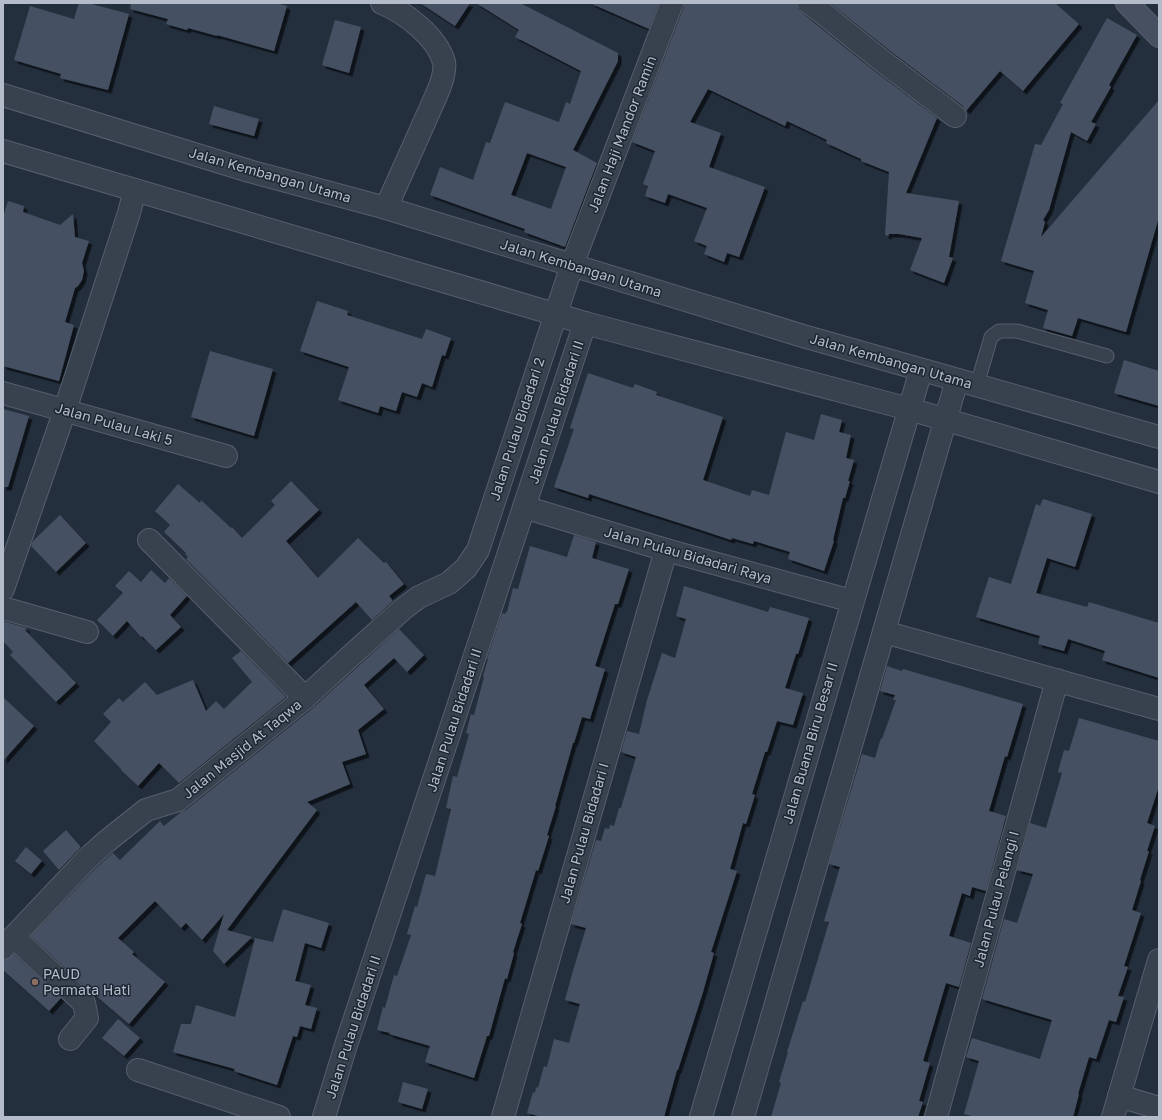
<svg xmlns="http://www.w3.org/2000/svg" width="1162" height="1120" font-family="'Golos Text',sans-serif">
<defs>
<filter id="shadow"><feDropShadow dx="3.5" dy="3.5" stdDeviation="0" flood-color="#0009"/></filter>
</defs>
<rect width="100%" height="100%" fill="#242f3e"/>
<g fill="#455162" fill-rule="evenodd" filter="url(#shadow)">
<polygon points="79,3 88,3 129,14 108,90 60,78 61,74 14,60 30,6 74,19"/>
<polygon points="131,3 276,3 287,6 274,51 217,35 217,36 188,28 187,30 166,24 168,19 130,9"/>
<polygon points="420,3 470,3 455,26"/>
<path d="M476,3H520L618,53V61L573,150L597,163L565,247L524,232L525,229L430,195L440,167L473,180L486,142L490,143L505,102L559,122L566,102L570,104L581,71L515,37L519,30ZM527,153L566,167L551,209L511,195Z"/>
<polygon points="590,3 659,3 649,29"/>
<polygon points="684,3 797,3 798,9 802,13 873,70 937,118 906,193 959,201 949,257 953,258 944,283 910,270 922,238 899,234 889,234 888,236 885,235 889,172 861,161 861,159 826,143 827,140 787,121 785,126 708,89 690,122 721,133 709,167 765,187 739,257 727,253 724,262 704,254 707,246 694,241 707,208 668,194 665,203 645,196 648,186 643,184 655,151 632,142 684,7"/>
<polygon points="830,3 1055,3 1079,24 1023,91 1000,71 966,111 963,106 889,50"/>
<polygon points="1107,18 1137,35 1109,85 1111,87 1091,122 1096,124 1087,141 1071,132 1049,210 1043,220 1045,222 1041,237 1159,100 1159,217 1126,332 1078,318 1072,336 1043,328 1048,310 1025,303 1034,271 1001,261 1035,144 1041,145 1063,104 1060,103"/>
<polygon points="335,20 361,27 349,73 322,65"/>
<polygon points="214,106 259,119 254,136 209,124"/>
<polygon points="8,201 24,206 23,212 60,225 73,214 75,237 89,241 82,263 84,271 82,280 78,286 75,288 65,322 74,325 59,381 3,366 3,217"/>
<polygon points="317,301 348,311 347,315 422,339 426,329 451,338 445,356 442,355 432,387 422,383 417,397 402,392 396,411 380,406 378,413 338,400 349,367 300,351"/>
<polygon points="210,351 273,369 254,436 191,417"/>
<polygon points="1124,360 1159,371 1159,406 1114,393"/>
<polygon points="588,373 633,388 635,384 657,392 656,395 723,417 703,480 750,496 752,490 769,495 786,432 814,440 821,414 842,420 839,432 851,435 846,458 854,460 848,481 850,481 845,498 843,498 833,540 834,541 824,571 788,559 790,552 754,541 753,544 732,538 731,540 698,529 589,494 588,498 554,487 574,429 570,428"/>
<polygon points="3,409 29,416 8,487 3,487"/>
<polygon points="291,481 319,510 286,541 318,578 358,538 384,563 386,562 404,584 389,596 393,601 372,620 356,602 288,663 186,559 188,557 185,554 186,553 164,532 170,525 155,511 178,484 200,503 201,500 231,528 232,527 242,538 275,505 271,501"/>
<polygon points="1043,499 1092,514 1075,567 1047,558 1036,593 1087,607 1089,602 1159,623 1159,678 1102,660 1105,651 1068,639 1064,651 1038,644 1040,636 976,617 989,577 1011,584 1036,504 1040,506"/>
<polygon points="60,515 86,543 56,572 31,546 33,541"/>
<polygon points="574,535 596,542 592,558 629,569 618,604 615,604 595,666 605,669 590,719 582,717 574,743 573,743 555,806 556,806 547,835 549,836 538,871 536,870 520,923 522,924 513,952 514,953 507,979 505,978 489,1036 487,1036 474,1078 425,1062 430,1046 389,1034 390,1033 377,1030 383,1007 385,1008 394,975 397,976 411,935 407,934 415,906 417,907 426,874 435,876 451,809 446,808 453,776 457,777 469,734 466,733 471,714 474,715 484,677 483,676 488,659 487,659 502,613 505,614 506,612 507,612 513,588 518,589 530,546 567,557"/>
<polygon points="151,570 165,583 169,578 187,596 170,615 181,627 156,650 142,636 141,637 127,621 113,636 97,620 123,593 115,586 129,571 141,582"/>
<polygon points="684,586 768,612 770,607 809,618 798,654 796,654 785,688 803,693 793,725 777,721 767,752 765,752 752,794 755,795 746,824 743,823 730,869 737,871 711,952 714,953 703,992 678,1070 677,1070 664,1117 542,1117 527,1113 533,1092 535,1093 536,1087 538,1088 544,1066 547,1067 554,1039 569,1043 580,1004 565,1000 572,974 586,928 571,924 596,840 601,841 605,828 609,829 610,825 614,826 619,808 621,808 636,757 621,752 627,731 639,734 647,700 662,653 675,658 686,619 676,616"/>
<polygon points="3,621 27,628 25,630 76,683 56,702 10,655 13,652 3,641"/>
<polygon points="399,629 424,655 407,672 394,658 364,685 384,709 358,730 366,754 342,762 350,784 307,802 317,810 227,930 252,937 224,964 213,951 224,914 202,940 186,923 181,928 155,901 118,938 134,952 132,954 165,982 129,1024 82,984 31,936 96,868 113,853 120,860 160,821 164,826 181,812 186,810 313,708"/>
<polygon points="241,651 286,697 179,783 159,763 138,786 121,770 121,769 94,741 111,722 103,714 119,698 123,702 145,682 157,695 193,680 206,711 216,701 224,709 252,682 232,658"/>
<polygon points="887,666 902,671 903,669 1023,704 1007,757 1005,756 989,811 1006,816 986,891 972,887 970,896 962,893 949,936 971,943 959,987 946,983 923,1061 930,1063 919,1101 923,1102 918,1117 771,1117 781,1083 779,1082 788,1052 787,1052 803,1001 805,1002 829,922 824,921 840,867 829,864 862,754 875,758 881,738 882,739 896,700 893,700 895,695 880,691"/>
<polygon points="3,697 34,726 3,761"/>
<polygon points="1079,718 1159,741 1159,786 1147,823 1155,826 1147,851 1149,851 1140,880 1141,881 1132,910 1141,913 1124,966 1128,967 1118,996 1124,997 1116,1022 1109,1020 1096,1059 1089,1057 1078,1094 1079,1094 1073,1117 975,1117 964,1114 979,1061 966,1057 972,1038 1040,1059 1052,1020 982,999 1004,919 1017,923 1033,874 1017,870 1030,823 1046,828 1062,773 1058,772 1064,750 1069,751"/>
<polygon points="66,830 81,847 59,870 43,851"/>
<polygon points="26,847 42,861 31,874 15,861"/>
<polygon points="283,909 329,923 321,948 305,943 295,981 311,985 305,1005 317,1008 311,1029 300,1026 297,1037 293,1036 277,1085 234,1071 235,1069 173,1052 181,1024 191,1024 196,1005 235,1017 255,938 273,942"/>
<polygon points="14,954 61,998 49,1011 3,970 3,961"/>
<polygon points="118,1019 140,1038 124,1056 102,1038"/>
<polygon points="403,1082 428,1089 422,1109 398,1102"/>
</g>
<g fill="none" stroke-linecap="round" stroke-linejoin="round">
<defs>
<polyline id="lane" points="977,385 991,337 999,331 1017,331 1107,356"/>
<g id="street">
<path d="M382,3C406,13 437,37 444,62C446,72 440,87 436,96L386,208"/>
<polyline points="809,3 819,10 881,60 955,116"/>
<polyline points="3,95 249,171 386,208 803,336 1159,437"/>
<polyline points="3,151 507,300 585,323 909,409 1159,482"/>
<polyline points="3,393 226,456"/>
<polyline points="524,507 666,550 852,601"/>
<polyline points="149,540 305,698"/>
<polyline points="3,589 65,410 129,213 135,190"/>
<polyline points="3,608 87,632"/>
<polyline points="884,632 1159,709"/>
<polyline points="14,937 84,1003 87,1018 70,1039"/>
<polyline points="3,948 87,859 107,841 146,810 178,800 305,698 355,652 403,609 419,597 449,583 466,568 478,550 572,265 672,3"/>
<polyline points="138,1070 279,1117"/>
<polyline points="1119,1096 1159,1108"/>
<polyline points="324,1117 346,1045 585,323"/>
<polyline points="503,1117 666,550"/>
<polyline points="701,1117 921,370"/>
<polyline points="743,1117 957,380"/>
<polyline points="936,1117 1057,680"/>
<polyline points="1113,1117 1159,960"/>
</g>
<polyline id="secondary" points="1127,3 1159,36"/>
</defs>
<use href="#lane" stroke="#565f6c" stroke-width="15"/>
<use href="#street" stroke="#565f6c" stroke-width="24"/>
<use href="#secondary" stroke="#565f6c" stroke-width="24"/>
<use href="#lane" stroke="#38414e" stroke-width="13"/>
<use href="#street" stroke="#38414e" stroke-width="22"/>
<use href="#secondary" stroke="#465061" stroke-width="22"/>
</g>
<circle fill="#8d6e63" stroke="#1d2633" stroke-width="1.5" cx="35" cy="982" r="4"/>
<g text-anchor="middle" stroke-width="3" stroke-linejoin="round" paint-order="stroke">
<g font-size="14" fill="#b4bcc9" stroke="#1d2633">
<text transform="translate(622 134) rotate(-69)" y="5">Jalan Haji Mandor Ramin</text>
<text transform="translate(270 175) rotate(16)" y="5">Jalan Kembangan Utama</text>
<text transform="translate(581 268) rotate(17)" y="5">Jalan Kembangan Utama</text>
<text transform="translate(891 361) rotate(16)" y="5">Jalan Kembangan Utama</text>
<text transform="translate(556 412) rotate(-72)" y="5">Jalan Pulau Bidadari II</text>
<text transform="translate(114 424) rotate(16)" y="5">Jalan Pulau Laki 5</text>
<text transform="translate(517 429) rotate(-72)" y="5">Jalan Pulau Bidadari 2</text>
<text transform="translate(688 555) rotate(16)" y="5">Jalan Pulau Bidadari Raya</text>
<text transform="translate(454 720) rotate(-72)" y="5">Jalan Pulau Bidadari II</text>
<text transform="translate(810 743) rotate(-74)" y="5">Jalan Buana Biru Besar II</text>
<text transform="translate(242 749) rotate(-39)" y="5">Jalan Masjid At Taqwa</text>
<text transform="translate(584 833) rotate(-74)" y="5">Jalan Pulau Bidadari I</text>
<text transform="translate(996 899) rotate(-75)" y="5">Jalan Pulau Pelangi I</text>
<text transform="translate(353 1027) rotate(-72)" y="5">Jalan Pulau Bidadari II</text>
</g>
<g font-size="14" fill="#b4bcc9" stroke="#1d2633" text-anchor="start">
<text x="43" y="979">PAUD<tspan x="43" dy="16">Permata Hati</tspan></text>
</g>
</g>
<rect width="1162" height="1120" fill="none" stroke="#b4bcc9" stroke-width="8"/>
</svg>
